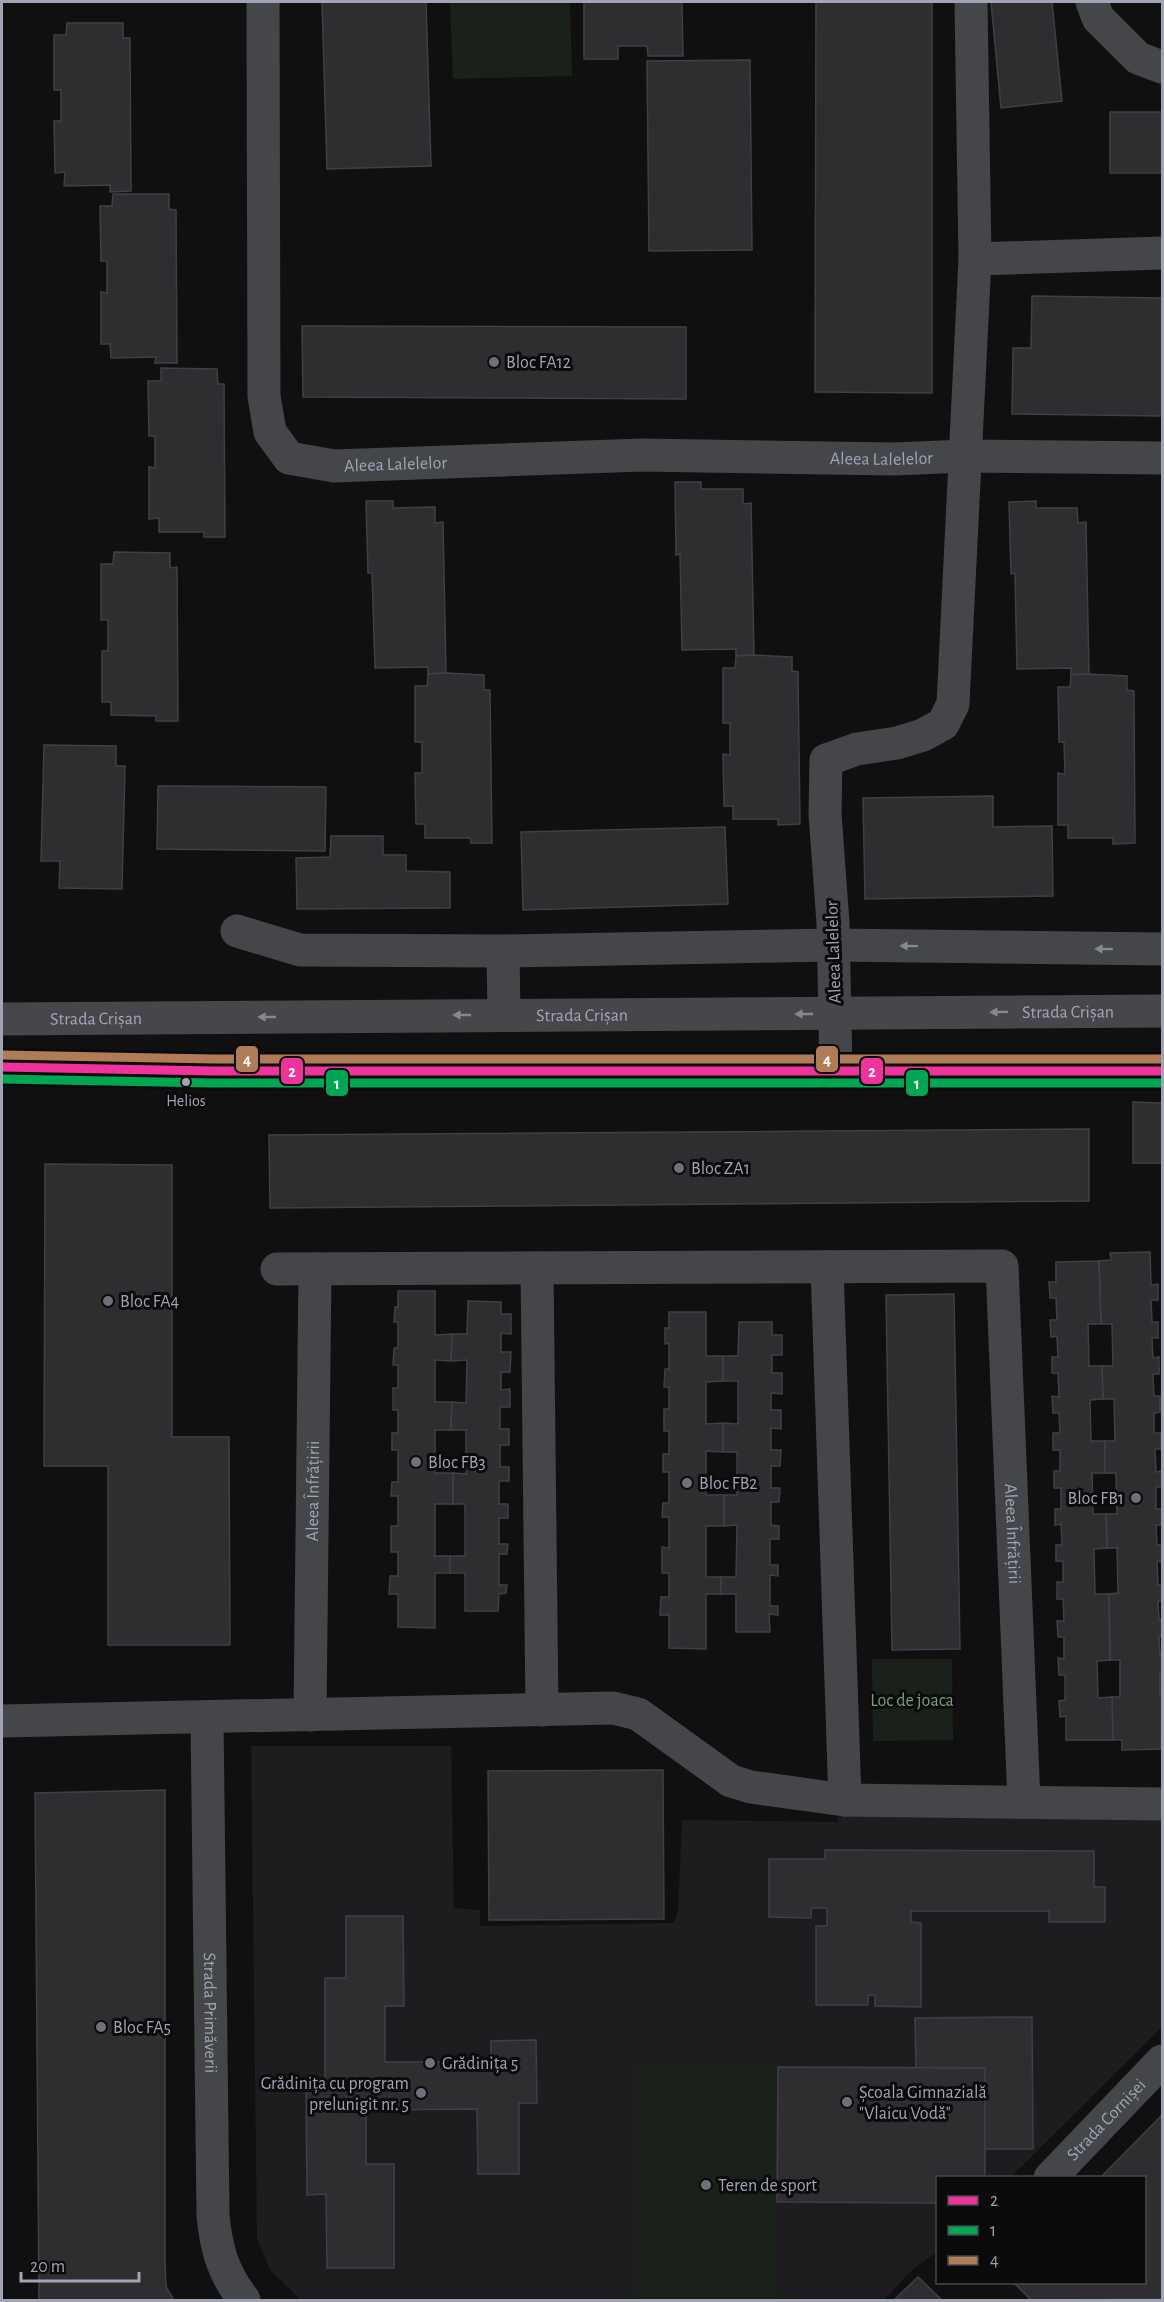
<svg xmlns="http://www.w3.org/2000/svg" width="1164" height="2302" font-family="'Alegreya Sans',sans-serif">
<rect width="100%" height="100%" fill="#101011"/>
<polygon fill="#1d1d1f" points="251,1746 451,1746 454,1908 480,1910 480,1926 674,1923 678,1911 682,1820 838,1822 837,1809 1162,1817 1162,2027 1011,2177 938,2178 937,2252 912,2270 884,2300 301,2300 270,2270 257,2239"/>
<g fill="#1a211b">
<polygon points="450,2 570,2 572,76 453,79"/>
<polygon points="872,1659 952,1659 953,1740 873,1741"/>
<rect x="635" y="2069" width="141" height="231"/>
</g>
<g fill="#2e2e31" stroke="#3f4045" stroke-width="1.5">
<polygon points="322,2 426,2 431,166 327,169"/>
<polygon points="584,2 682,2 683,56 648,56 647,46 618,46 618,59 584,59"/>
<polygon points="816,2 932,2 932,393 815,392"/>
<polygon points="991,2 1052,2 1062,101 1001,108"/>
<polygon points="67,23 123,23 123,38 130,38 131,191 110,192 110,185 64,186 65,172 55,173 54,121 61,121 61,90 54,90 54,35 66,35"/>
<polygon points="750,60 752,250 649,251 647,61"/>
<rect x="1110" y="112" width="52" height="61"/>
<polygon points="113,194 169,194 169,209 176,210 177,363 155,363 156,357 111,358 110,344 101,344 101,292 107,293 107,261 101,261 100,206 112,206"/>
<polygon points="1032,296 1162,298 1162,416 1012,414 1013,348 1031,348"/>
<polygon points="302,326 686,327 686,399 303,397"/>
<polygon points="161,368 217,369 218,384 224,384 225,537 204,537 204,532 159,532 159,518 149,519 149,467 155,468 155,436 149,436 148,381 161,381"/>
<polygon points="675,482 701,482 701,489 743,489 743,504 751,503 754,655 736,656 736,649 682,650 680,554 676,555"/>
<polygon points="366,501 393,501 393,508 435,507 435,523 443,522 446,673 428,674 428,667 375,668 372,573 368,573"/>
<polygon points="1036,501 1036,508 1077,508 1078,523 1086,522 1089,674 1071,675 1071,668 1017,669 1015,573 1011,574 1009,502"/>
<polygon points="114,552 170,553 170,568 177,567 178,721 156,721 156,716 111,715 111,702 102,702 102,651 108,651 108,620 101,620 101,564 113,564"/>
<polygon points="754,655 792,657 792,671 798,672 800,824 778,825 778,819 733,819 733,806 724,806 723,754 730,755 730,723 723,723 723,668 735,668 736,656"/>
<polygon points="446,673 484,675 484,690 490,690 492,843 471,843 470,838 425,838 425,824 416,824 415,773 422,773 422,742 415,742 415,686 427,686 428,674"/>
<polygon points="1089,674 1127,676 1127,690 1134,691 1135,843 1113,844 1113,838 1068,838 1068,825 1058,825 1058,773 1065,774 1064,742 1059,742 1058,687 1070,687 1071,675"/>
<polygon points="44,745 116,746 116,766 125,766 122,889 59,888 60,861 41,861"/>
<polygon points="158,786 326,787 325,851 157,849"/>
<polygon points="993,796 993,827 1052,826 1053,896 865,899 863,798"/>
<polygon points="725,827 728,904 523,910 521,832"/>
<polygon points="331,836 383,836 383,855 406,855 406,871 450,872 450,908 297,909 296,858 330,857"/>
<polygon points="1133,1102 1162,1103 1162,1163 1133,1163"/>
<polygon points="1089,1129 1089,1201 270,1208 269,1135"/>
<polygon points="45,1164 172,1165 172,1437 229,1437 230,1645 108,1645 108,1466 44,1466"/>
<polygon points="1150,1252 1151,1285 1158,1284 1158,1300 1151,1300 1152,1322 1158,1322 1158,1338 1152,1338 1153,1358 1159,1357 1159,1374 1153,1374 1154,1396 1160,1396 1160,1412 1154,1413 1154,1433 1161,1433 1161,1449 1155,1449 1156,1472 1162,1471 1162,1487 1156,1487 1156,1509 1162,1509 1162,1525 1156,1525 1157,1545 1162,1545 1162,1562 1157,1561 1158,1585 1162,1585 1162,1601 1158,1601 1159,1620 1162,1620 1162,1636 1159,1636 1160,1656 1162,1656 1162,1672 1160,1672 1160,1696 1162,1696 1161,1749 1122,1750 1122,1740 1113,1740 1112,1697 1120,1697 1120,1660 1110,1660 1109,1594 1118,1593 1117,1548 1107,1548 1106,1514 1117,1514 1116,1473 1105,1473 1105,1441 1115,1441 1114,1399 1103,1399 1102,1366 1113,1366 1112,1324 1101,1324 1099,1261 1111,1260 1110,1253"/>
<polygon points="1099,1261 1101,1324 1088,1324 1089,1366 1102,1366 1103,1399 1090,1400 1091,1441 1105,1441 1105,1473 1092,1473 1093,1514 1106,1514 1107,1548 1094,1549 1095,1594 1109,1594 1110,1660 1097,1661 1098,1698 1112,1697 1113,1740 1066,1740 1066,1716 1060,1717 1059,1701 1065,1700 1065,1675 1059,1675 1058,1658 1064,1659 1064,1637 1058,1637 1057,1621 1064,1621 1063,1599 1057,1599 1057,1582 1063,1582 1063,1561 1056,1561 1056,1545 1062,1545 1061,1524 1055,1525 1055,1509 1061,1509 1061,1488 1054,1488 1054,1471 1060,1471 1060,1450 1053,1450 1053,1433 1060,1433 1059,1413 1053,1413 1052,1396 1059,1397 1058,1373 1052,1373 1052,1357 1058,1357 1057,1336 1051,1337 1050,1320 1057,1320 1056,1298 1050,1298 1049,1282 1056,1282 1056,1262"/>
<polygon points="398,1291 435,1291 435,1335 452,1334 451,1361 435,1360 435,1402 452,1402 451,1430 435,1430 435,1473 453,1473 453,1504 435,1504 435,1556 450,1556 450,1573 435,1573 435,1628 398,1627 398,1594 389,1594 390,1576 398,1576 398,1552 391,1552 391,1526 398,1526 398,1496 391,1496 392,1482 398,1482 398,1450 392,1450 392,1433 398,1433 398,1410 393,1410 393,1388 398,1388 398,1365 393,1365 394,1348 398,1348 398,1322 394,1322 395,1307 398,1307"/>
<polygon points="954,1294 960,1649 892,1650 886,1295"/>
<polygon points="468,1301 501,1302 501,1314 511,1314 511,1334 501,1333 501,1352 511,1352 510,1372 501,1372 501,1390 510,1389 510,1407 500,1407 500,1429 509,1429 509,1445 500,1445 500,1467 509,1467 509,1481 499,1481 499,1504 508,1504 508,1518 499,1518 499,1544 508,1544 507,1554 499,1554 499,1585 507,1585 506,1593 499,1594 498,1611 465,1611 465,1573 450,1573 450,1556 465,1556 465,1504 453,1504 453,1473 466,1474 466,1430 451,1430 452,1402 466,1403 467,1360 451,1361 452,1334 467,1334"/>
<polygon points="669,1312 706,1312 706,1356 723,1356 723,1381 706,1382 706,1424 723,1423 723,1452 706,1451 706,1495 724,1495 724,1526 706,1526 706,1577 721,1577 721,1594 706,1594 706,1649 669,1648 669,1615 660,1615 661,1597 669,1597 669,1573 662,1573 662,1547 669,1548 669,1517 662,1517 663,1503 669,1503 669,1472 663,1472 663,1454 669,1454 669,1431 664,1431 664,1409 669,1409 669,1387 664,1387 665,1369 669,1369 669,1343 665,1344 665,1328 669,1328"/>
<polygon points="739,1322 772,1322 772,1335 782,1335 782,1355 772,1355 772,1373 782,1373 782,1394 771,1393 771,1410 781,1410 781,1429 771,1428 771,1450 781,1450 780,1466 771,1466 771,1488 780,1488 779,1502 771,1502 771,1525 779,1526 779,1539 770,1539 770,1565 778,1565 778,1576 770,1575 770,1606 778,1606 778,1615 769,1614 770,1632 736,1632 736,1594 721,1594 721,1577 736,1577 737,1525 724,1526 724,1495 737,1495 737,1452 723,1452 723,1423 738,1424 738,1381 723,1381 723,1356 738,1356"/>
<polygon points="663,1770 664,1919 489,1920 488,1771"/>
<polygon points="165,1790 165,2261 166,2287 174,2300 39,2300 35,1793"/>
<polygon points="825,1850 1094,1851 1094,1887 1105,1887 1105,1922 1049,1922 1049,1911 911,1911 911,1922 921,1923 921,2007 875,2006 875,1995 868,1995 868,2005 816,2005 816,1926 827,1926 827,1908 811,1908 811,1918 769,1917 769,1859 825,1859"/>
<polygon points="346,1916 403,1916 404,2006 385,2006 385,2062 491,2062 491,2041 536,2040 537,2103 519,2103 519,2174 478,2174 477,2109 366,2110 366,2164 394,2164 394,2268 327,2268 326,2194 307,2195 306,2083 325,2083 325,1978 346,1978"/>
<polygon points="1032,2017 1033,2149 985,2149 985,2068 916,2068 915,2018"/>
<polygon points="778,2067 985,2068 985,2178 938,2178 938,2203 777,2202"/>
<polygon points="1162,2115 1162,2299 1031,2300 1013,2282 1144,2282 1144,2178 1100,2178"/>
<polygon points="918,2277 942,2300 894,2300"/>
</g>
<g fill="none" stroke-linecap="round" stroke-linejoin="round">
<g stroke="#44464a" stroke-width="33">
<path id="s1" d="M263,2L264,396L270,432L289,458L334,466L642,455L894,459L965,456L1162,458"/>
<polyline points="1092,2 1098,18 1138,58 1162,67"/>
<polyline points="975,259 1162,253"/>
<polyline points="237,931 300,950 503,951 834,945 1162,949"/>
<polyline points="503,951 504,1015"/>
<polyline points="836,1070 833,923 825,814 826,760 857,749 897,743 923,735 943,724 953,704 975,259 971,2"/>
<polyline points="827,1267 845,1800"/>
<polyline points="537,1268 542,1710"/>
<path id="s2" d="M277,1269L1002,1266L1024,1802"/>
<path id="s3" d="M310,1715L315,1269"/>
<path id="s4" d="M207,1717L213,2215C216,2249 223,2273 244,2300"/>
<polyline points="2,1721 613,1708 638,1714 731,1781 751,1787 845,1800 1162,1804"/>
<path id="s5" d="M1050,2178L1162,2061"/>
</g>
<g stroke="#47474b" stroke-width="33">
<path id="s6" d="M2,1019L1162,1011"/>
<polyline points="2,1067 213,1071 1162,1071"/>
</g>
<defs>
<polyline id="bus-1" points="2,1067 213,1071 1162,1071"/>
<polyline id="bus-2" points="2,1079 213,1083 1162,1083"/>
<polyline id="bus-3" points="2,1055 213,1059 1162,1059"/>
</defs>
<use href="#bus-1" stroke="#0b0b0c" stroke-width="14"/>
<use href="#bus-2" stroke="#0b0b0c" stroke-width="14"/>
<use href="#bus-3" stroke="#0b0b0c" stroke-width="14"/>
<use href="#bus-1" stroke="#ef339a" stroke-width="9"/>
<use href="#bus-2" stroke="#00a651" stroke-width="9"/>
<use href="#bus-3" stroke="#b07c57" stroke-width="9"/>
</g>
<defs><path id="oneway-solid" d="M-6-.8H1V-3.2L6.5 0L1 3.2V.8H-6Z" transform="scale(1.5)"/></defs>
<g fill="#848894">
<use href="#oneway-solid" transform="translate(909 946) rotate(-179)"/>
<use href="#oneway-solid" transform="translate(1104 949) rotate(-179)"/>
</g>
<g fill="#858894">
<use href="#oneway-solid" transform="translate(999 1012) rotate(179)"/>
<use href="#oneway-solid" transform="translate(804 1014) rotate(180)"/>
<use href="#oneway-solid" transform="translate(462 1015) rotate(180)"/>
<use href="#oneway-solid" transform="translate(267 1017) rotate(180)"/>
</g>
<g fill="#6e707b" stroke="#0b0b0c" stroke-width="2">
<circle cx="494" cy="362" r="6"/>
<circle cx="679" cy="1168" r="6"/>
<circle cx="108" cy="1301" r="6"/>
<circle cx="416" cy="1462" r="6"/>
<circle cx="687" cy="1483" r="6"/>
<circle cx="1136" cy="1498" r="6"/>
<circle cx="101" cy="2027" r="6"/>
<circle cx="430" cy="2063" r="6"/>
<circle cx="421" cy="2093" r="6"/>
<circle cx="847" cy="2102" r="6"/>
<circle cx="706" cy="2185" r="6"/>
</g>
<circle fill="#a0a4b4" stroke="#0b0b0c" stroke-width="2" cx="186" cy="1082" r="5"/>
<g text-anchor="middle" stroke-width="6" stroke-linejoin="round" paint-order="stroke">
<g font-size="16" fill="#a0a4b4" stroke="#0b0b0c">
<text x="186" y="1106">Helios</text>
</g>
<g font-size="18" fill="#a0a4b4" stroke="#0b0b0c" text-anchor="start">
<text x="506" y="368">Bloc FA12</text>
<text x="691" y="1174">Bloc ZA1</text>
<text x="120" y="1307">Bloc FA4</text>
<text x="428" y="1468">Bloc FB3</text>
<text x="699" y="1489">Bloc FB2</text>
<text x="1124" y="1504" text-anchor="end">Bloc FB1</text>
<text x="113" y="2033">Bloc FA5</text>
<text x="442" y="2069">Grădinița 5</text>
<text x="409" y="2089" text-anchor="end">Grădinița cu program<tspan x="409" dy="21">prelunigit nr. 5</tspan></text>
<text x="859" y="2098">Școala Gimnazială<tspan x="859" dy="21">"Vlaicu Vodă"</tspan></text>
<text x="718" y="2191">Teren de sport</text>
</g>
<g font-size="18" fill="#a0a4b4" stroke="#0b0b0c">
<text dy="6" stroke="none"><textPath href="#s1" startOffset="1056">Aleea Lalelelor</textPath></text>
<text dy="6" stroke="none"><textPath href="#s1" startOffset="570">Aleea Lalelelor</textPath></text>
<text transform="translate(833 952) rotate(-92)" y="6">Aleea Lalelelor</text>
<text dy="6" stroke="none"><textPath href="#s6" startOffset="1066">Strada Crișan</textPath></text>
<text dy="6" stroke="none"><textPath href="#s6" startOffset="580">Strada Crișan</textPath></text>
<text dy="6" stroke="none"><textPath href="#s6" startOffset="94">Strada Crișan</textPath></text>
<text dy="6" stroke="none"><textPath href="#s3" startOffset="224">Aleea Înfrățirii</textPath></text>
<text dy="6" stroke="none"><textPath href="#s2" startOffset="993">Aleea Înfrățirii</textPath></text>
<text dy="6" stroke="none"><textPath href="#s4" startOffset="296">Strada Primăverii</textPath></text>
<text dy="6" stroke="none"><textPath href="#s5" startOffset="81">Strada Cornișei</textPath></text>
</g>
<g font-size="18" fill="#74a17a" stroke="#0b0b0c">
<text x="912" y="1706">Loc de joaca</text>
</g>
</g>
<g stroke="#0b0b0c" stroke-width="2">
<rect x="235" y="1045" width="24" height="28" rx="6" fill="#b07c57"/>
<rect x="815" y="1045" width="24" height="28" rx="6" fill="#b07c57"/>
<rect x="280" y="1057" width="24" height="28" rx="6" fill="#ef339a"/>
<rect x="860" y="1057" width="24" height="28" rx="6" fill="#ef339a"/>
<rect x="325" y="1069" width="24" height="28" rx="6" fill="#00a651"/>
<rect x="905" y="1069" width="24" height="28" rx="6" fill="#00a651"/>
</g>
<g font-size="16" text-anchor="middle" font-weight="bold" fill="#fff">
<text x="247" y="1065">4</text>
<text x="827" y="1065">4</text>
<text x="292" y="1077">2</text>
<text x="872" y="1077">2</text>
<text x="337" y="1089">1</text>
<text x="917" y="1089">1</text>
</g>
<rect width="1164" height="2302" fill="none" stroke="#a0a4b4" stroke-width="6"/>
<rect x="936" y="2176" width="210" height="108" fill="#0b0b0c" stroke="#47484f" stroke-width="1.5"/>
<rect x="948" y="2196" width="30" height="9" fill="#ef339a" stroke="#47484f" stroke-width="1.5"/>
<text x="990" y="2206" font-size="18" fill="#a0a4b4">2</text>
<rect x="948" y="2226" width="30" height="9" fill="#00a651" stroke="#47484f" stroke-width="1.5"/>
<text x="990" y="2236" font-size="18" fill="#a0a4b4">1</text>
<rect x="948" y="2256" width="30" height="9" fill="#b07c57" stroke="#47484f" stroke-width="1.5"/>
<text x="990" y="2266" font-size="18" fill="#a0a4b4">4</text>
<path d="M21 2272v9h118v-9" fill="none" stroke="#a0a4b4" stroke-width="3"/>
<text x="30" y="2272" font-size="18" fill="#a0a4b4" stroke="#0b0b0c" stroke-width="4.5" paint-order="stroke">20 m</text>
</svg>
